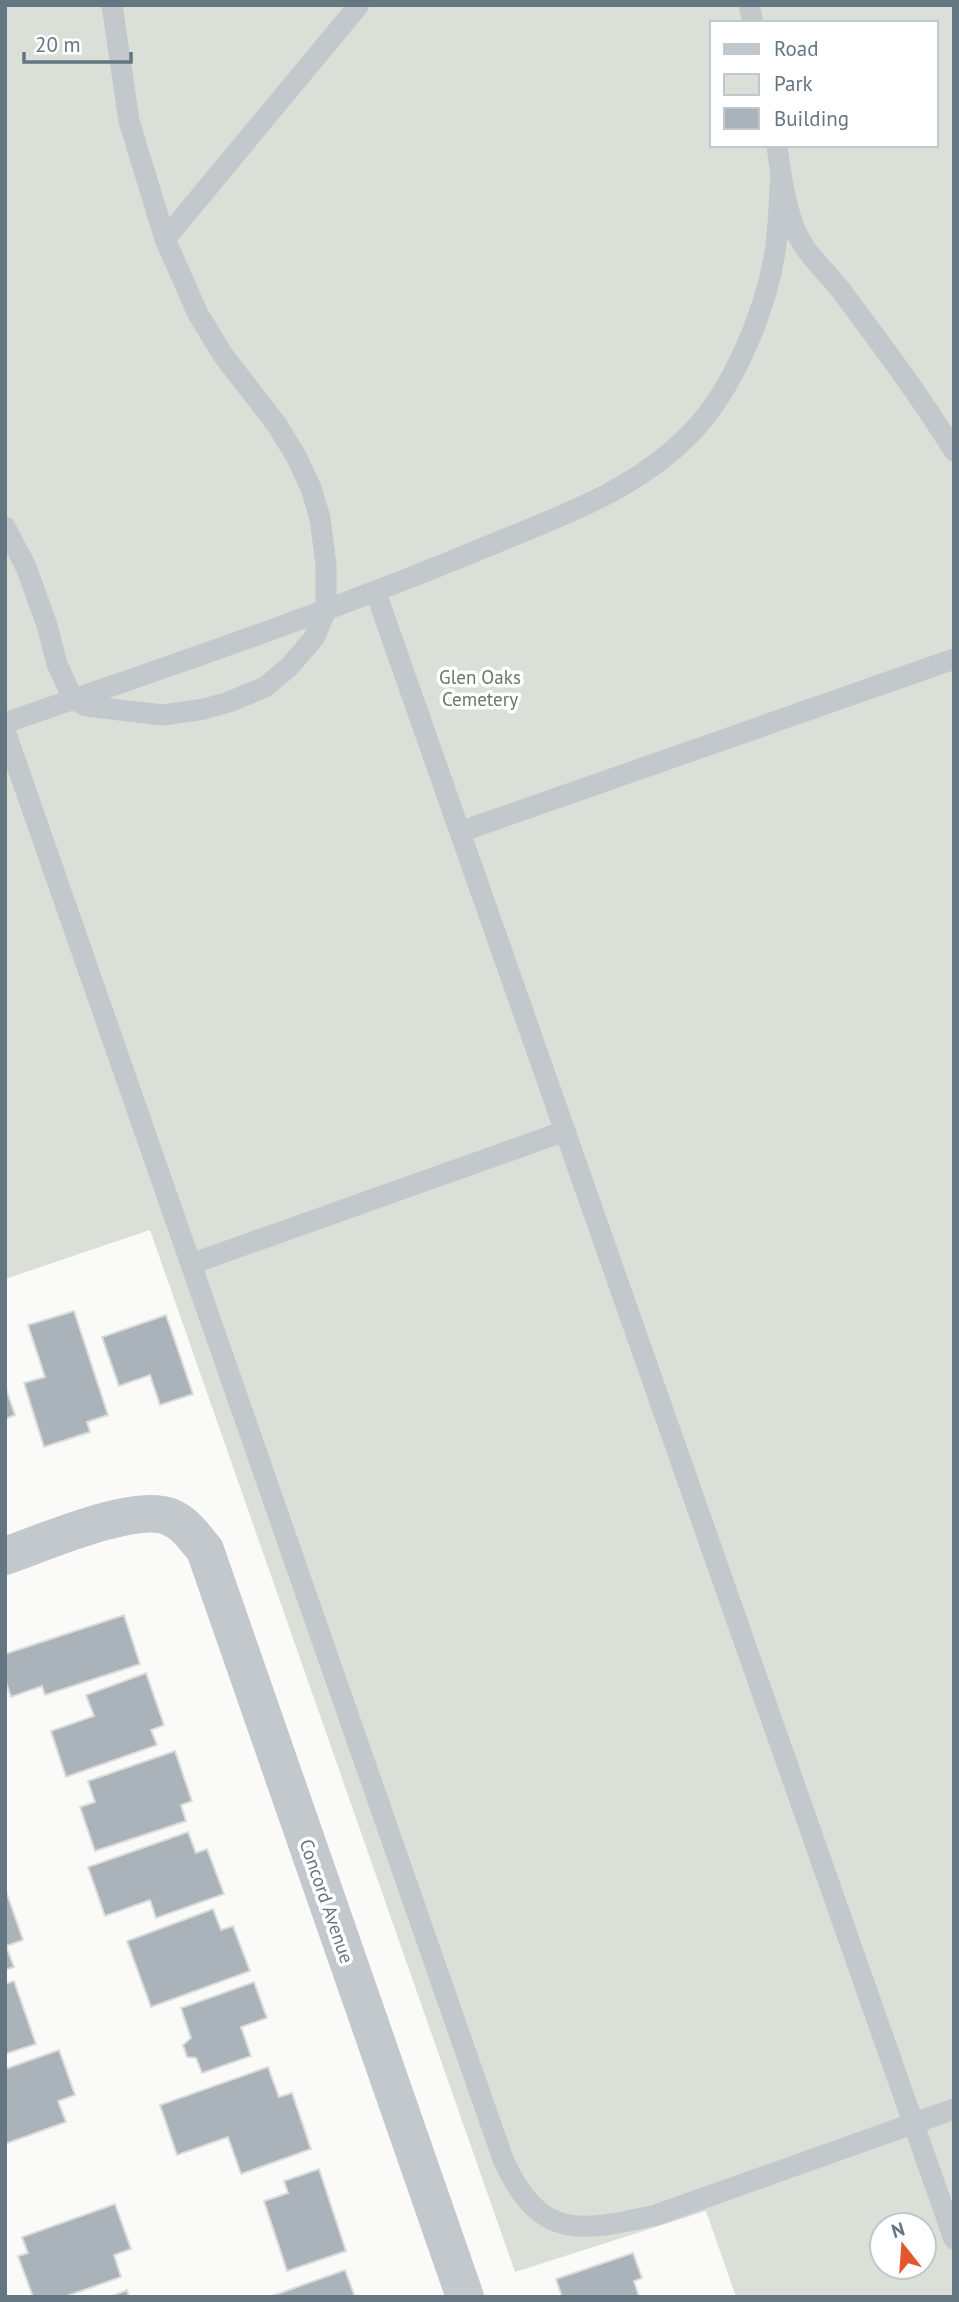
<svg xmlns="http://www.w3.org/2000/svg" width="959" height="2302" font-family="'PT Sans',sans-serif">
<rect width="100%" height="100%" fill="#fafaf8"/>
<path fill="#dadfd7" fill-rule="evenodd" d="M5,5H954V2297H736L706,2211L515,2272L150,1230L5,1279ZM712,23H936V145H712ZM882,2225H924V2267H882Z"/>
<g fill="#aab3b9" stroke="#dcdcda" stroke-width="2">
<polygon points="74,1311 108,1415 87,1422 90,1432 44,1447 24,1383 45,1377 28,1325"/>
<polygon points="166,1315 193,1394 160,1405 150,1375 119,1386 102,1337"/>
<polygon points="5,1386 15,1415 5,1419"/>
<polygon points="124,1615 140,1664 45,1695 42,1686 11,1697 5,1679 5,1654"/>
<polygon points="146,1673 164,1725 151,1730 157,1745 66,1777 51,1731 94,1716 86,1695"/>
<polygon points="175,1751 192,1801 181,1805 186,1821 95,1851 80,1807 95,1802 88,1781"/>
<polygon points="188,1832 196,1853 207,1849 224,1894 156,1918 150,1900 105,1916 88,1867"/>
<polygon points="7,1894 23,1940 6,1946 14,1967 5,1970 5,1895"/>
<polygon points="213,1909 221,1930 233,1926 250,1971 151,2007 127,1941"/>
<polygon points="14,1981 36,2044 5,2054 5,1984"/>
<polygon points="254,1982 267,2018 241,2027 251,2056 202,2073 196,2058 187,2057 183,2045 191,2038 181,2008"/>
<polygon points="59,2050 75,2095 58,2101 66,2122 5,2144 5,2069"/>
<polygon points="268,2067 279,2097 292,2093 311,2149 241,2174 228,2137 177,2155 160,2105"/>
<polygon points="319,2169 346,2251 287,2271 264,2201 288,2193 284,2181"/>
<polygon points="115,2204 131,2249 114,2255 121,2277 64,2297 33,2297 18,2256 28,2253 22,2237"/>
<polygon points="633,2253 642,2278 634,2281 639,2297 562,2297 556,2279"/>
<polygon points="345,2270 355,2297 269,2297"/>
<polygon points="127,2290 129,2297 110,2297"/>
</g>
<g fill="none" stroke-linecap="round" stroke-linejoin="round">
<g stroke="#c3c8cc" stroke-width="21">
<polyline points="749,5 753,23"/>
<path d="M777,145C780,171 784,199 793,224C802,252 826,270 843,293C881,344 920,396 954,451"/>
<polyline points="165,239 359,5"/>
<polyline points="5,527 26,567 47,625 57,664 73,699 86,706 163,715 204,709 229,702 265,687 289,667 314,638 326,610 326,565 320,518 311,488 296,456 277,425 223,355 198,314 165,239 129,121 112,5"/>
<polyline points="376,593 954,2239"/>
<path d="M5,723C163,668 322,615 476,551C552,519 634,493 692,432C733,390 766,310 775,252C779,226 779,199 781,173"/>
<path d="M5,731L503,2159C540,2241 579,2232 656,2215L954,2109"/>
<polyline points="460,832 954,659"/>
<polyline points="191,1264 565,1131"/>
</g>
<path stroke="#c3c8cc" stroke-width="38" d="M5,1556C43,1543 135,1502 170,1517C185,1523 195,1538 205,1550L465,2297"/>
</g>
<g text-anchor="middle" stroke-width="7" stroke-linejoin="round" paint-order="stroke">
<g font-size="19" fill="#687a64" stroke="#fff">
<text x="480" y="684">Glen Oaks<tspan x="480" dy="22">Cemetery</tspan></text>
</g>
<g font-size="19" fill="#657683" stroke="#fff">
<text transform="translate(327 1901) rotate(71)" y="7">Concord Avenue</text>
</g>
</g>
<rect width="959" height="2302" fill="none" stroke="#657683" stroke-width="14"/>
<rect x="710" y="21" width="228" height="126" fill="#ffffff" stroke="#c1c8cd" stroke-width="2"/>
<rect x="724" y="44" width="35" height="10" fill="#c3c8cc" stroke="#c1c8cd" stroke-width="2"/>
<text x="774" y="56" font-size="21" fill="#657683">Road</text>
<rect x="724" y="74" width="35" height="21" fill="#dadfd7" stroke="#c1c8cd" stroke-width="2"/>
<text x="774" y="91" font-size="21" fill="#657683">Park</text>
<rect x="724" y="108" width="35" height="21" fill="#aab3b9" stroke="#c1c8cd" stroke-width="2"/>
<text x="774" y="126" font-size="21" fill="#657683">Building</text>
<g transform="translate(903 2246) rotate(343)"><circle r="33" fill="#ffffff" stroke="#c1c8cd" stroke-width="2"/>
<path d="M0-5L12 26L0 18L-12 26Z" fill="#e4572e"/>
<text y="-10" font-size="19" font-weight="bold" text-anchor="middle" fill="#657683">N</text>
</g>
<path d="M24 52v10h107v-10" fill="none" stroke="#657683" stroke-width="3.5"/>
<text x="35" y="52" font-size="21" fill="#657683" stroke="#ffffff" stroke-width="5" paint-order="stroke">20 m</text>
</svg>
